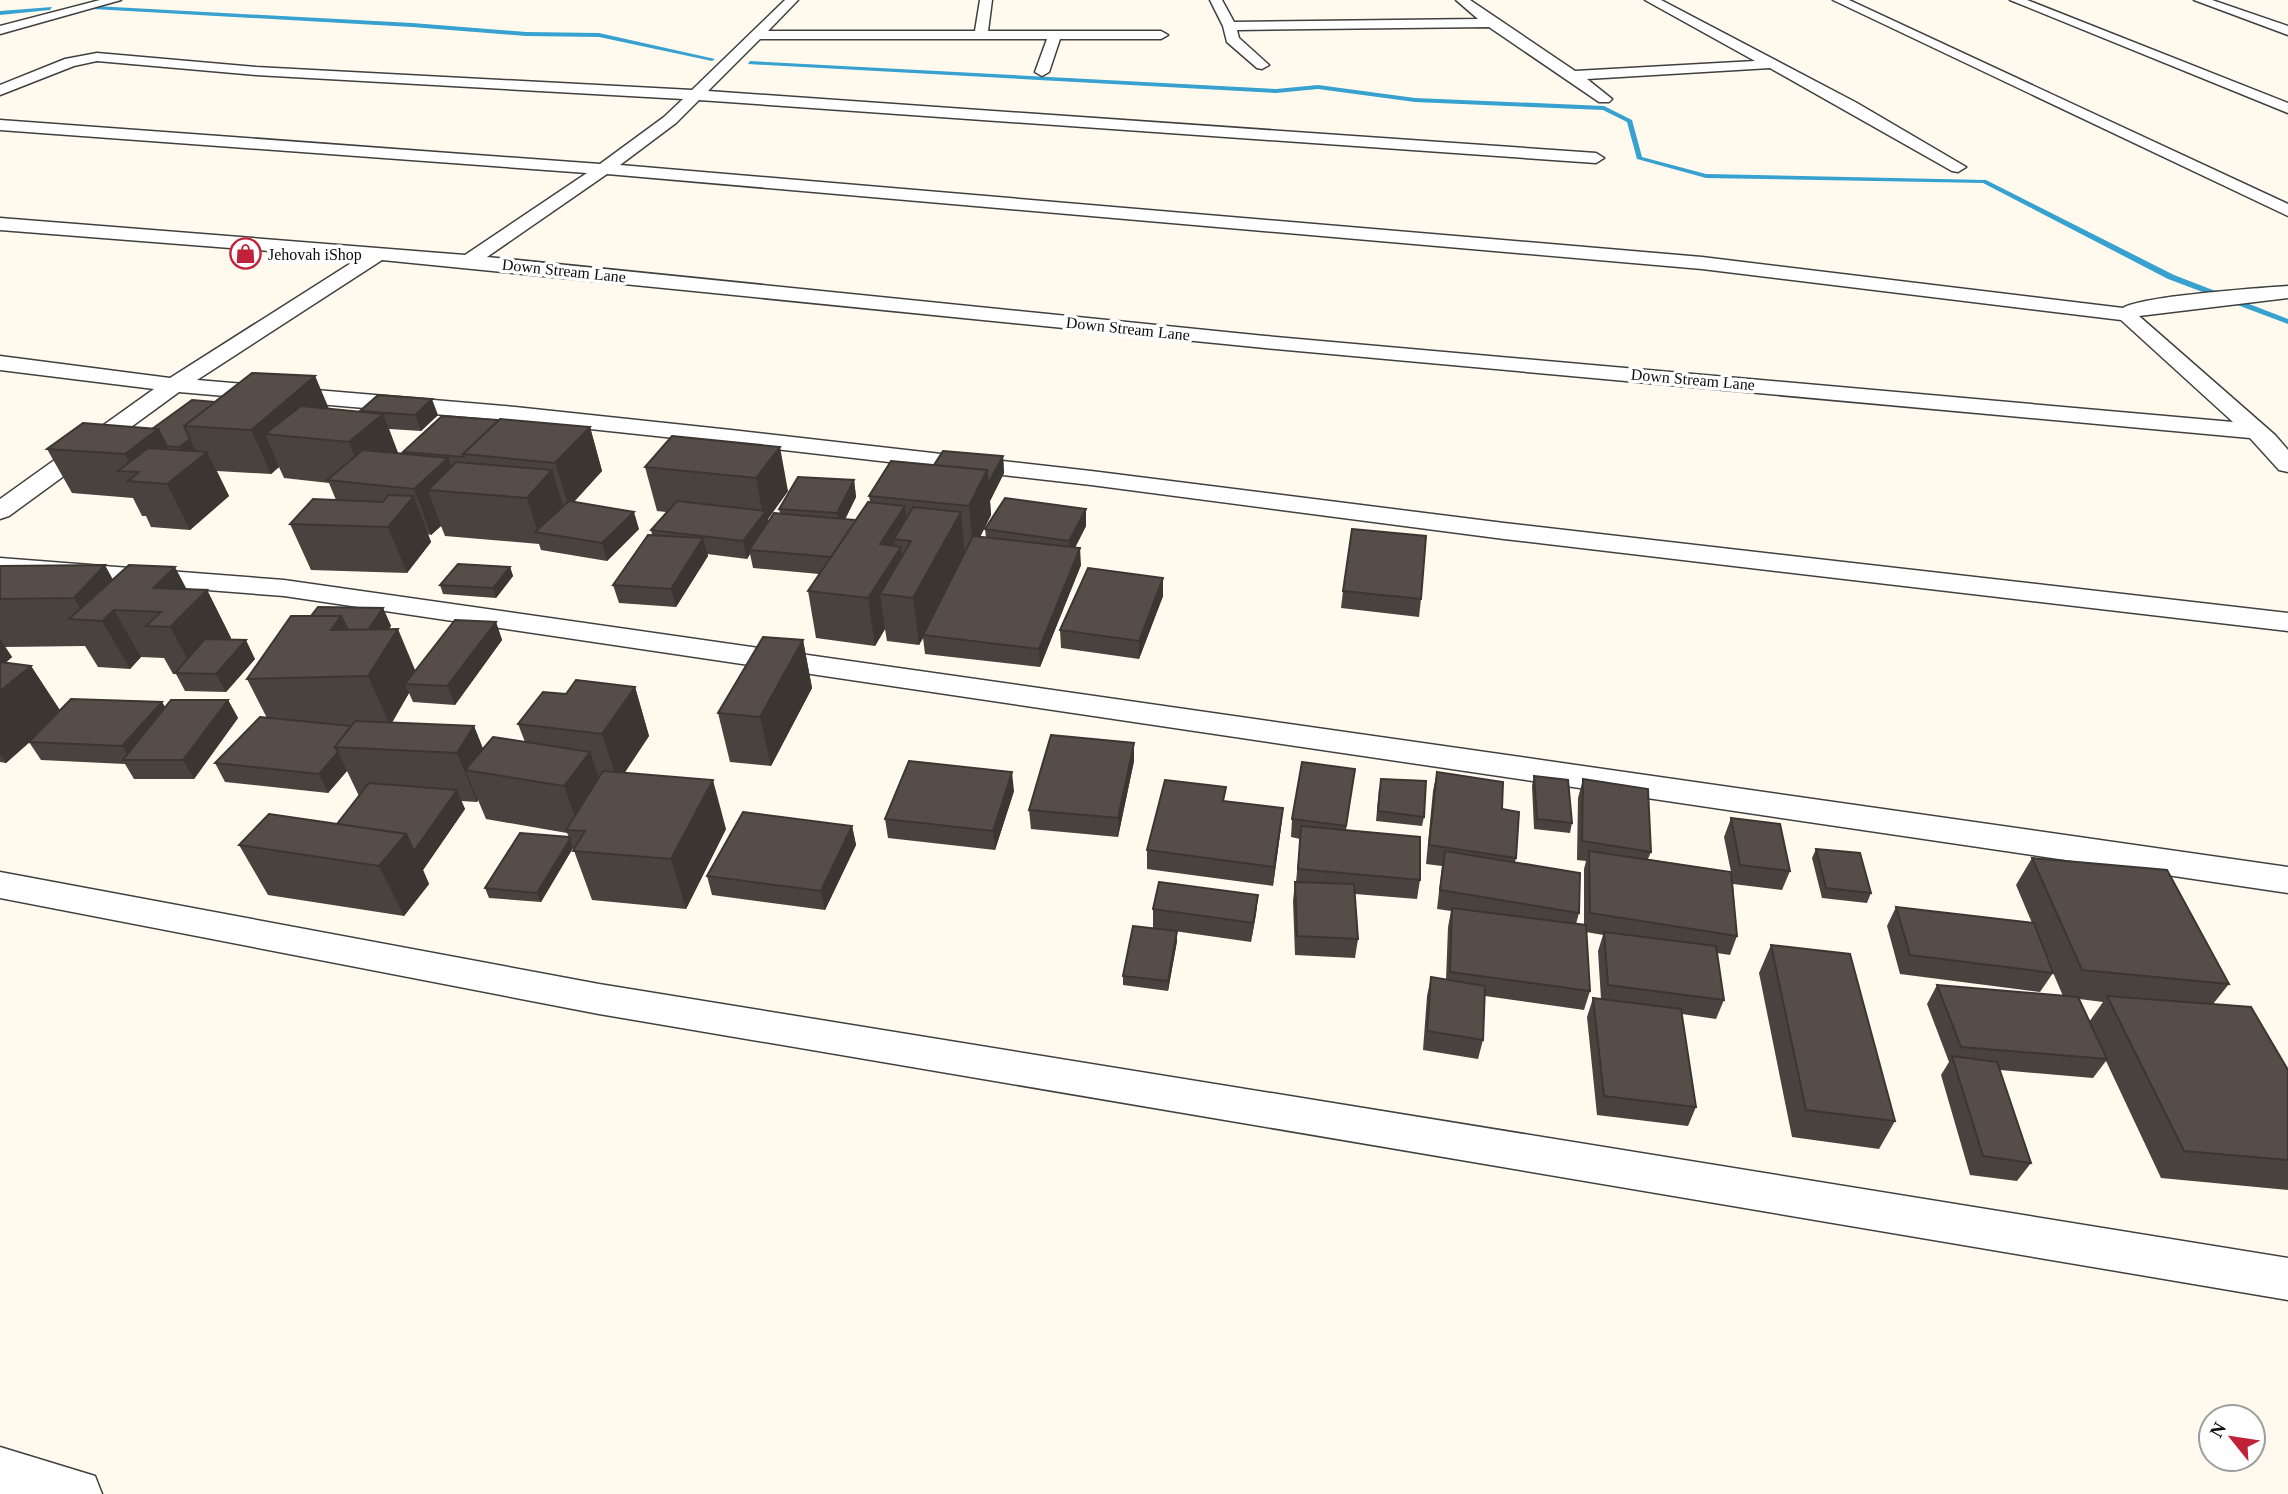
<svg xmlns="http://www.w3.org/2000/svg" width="2288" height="1494" font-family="Georgia,serif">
<rect width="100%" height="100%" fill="#fffaed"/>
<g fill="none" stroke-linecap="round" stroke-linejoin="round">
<g fill="#37a1d0" fill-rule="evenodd">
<polygon points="95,6 412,23 526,32 599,33 715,59 712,61 599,37 526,36 412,27 93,9"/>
<polygon points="52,7 50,10 0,15 0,11"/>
<polygon points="750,61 1276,89 1318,85 1415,98 1604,106 1632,120 1642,157 1706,174 1986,180 2174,275 2288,319 2288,324 2168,279 1983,183 1706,178 1637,159 1627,122 1603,110 1415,102 1318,89 1276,93 748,64"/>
</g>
<defs>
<g id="minor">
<polygon points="100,0 121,0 0,34 0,26"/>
<path d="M785,0H798L768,31H975L980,0H992L988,31H1161L1168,35L1161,39H1060L1049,72L1042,76L1035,72L1047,39H760L708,91L1596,153L1604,158L1596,163L699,100L676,123L620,165L1702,257L2123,308C2141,296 2260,288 2288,286V298L2139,316L2275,435L2288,450V472L2279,470L2250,438L1265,348L382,260L197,380L515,407L731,430L1091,471L1504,523L2288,613V631L1504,539L1091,485L731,444L515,421L179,392L9,516L0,519V499L154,389L0,370V356L170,378L359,258L0,230V218L465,255L587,173L0,130V120L600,164L664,117L683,99L256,75L97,61L74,66L0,95V85L65,59L97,53L256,67L692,90ZM607,174L1702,269L2121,320L2233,422L1265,336L487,257Z"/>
<polygon points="1210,0 1222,0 1234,22 1478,19 1456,0 1470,0 1575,71 1755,61 1645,0 1661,0 1857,103 1966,167 1958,172 1952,171 1770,68 1587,79 1612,99 1609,102 1599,102 1489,27 1237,30 1239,38 1269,65 1262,69 1257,68 1227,42 1223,26"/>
<polygon points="1833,0 1849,0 2288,204 2288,216"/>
<polygon points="2010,0 2027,0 2288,103 2288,113"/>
<polygon points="2194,0 2212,0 2288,26 2288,35"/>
<polygon points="0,558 284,580 2288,867 2288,893 284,596 0,574"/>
<polygon points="0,872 599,984 2288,1258 2288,1300 599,1014 0,898"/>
<polygon points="0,1447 95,1476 102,1494 0,1494"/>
</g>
</defs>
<use href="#minor" stroke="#404040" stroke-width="3"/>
<use href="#minor" fill="#fff" fill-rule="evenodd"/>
</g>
<g fill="#4a423f" fill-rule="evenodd">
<polygon points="315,376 329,409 360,412 360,411 438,415 421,431 389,429 398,453 403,454 403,452 590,427 602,471 574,502 639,529 607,561 541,550 539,544 445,536 441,526 431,535 428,534 431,542 407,573 311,570 290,524 336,500 329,483 284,478 279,467 271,474 217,471 229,496 190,530 151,527 146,516 142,516 133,498 72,493 47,449 152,429 215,402"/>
<polygon points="672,436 788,491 768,519 768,521 780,513 779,509 854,480 856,497 845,519 856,520 870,502 869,496 934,465 1003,456 1004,473 990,501 991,515 980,537 986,538 985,529 1086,526 1075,547 1081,565 1040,667 925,654 923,638 919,645 887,641 885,629 875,646 816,638 808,591 819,574 753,568 750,554 747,559 707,554 708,556 676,607 619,603 613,585 652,535 651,530 666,512 657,511 645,467"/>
<polygon points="0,566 187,589 207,590 231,638 229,640 255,659 226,692 185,691 176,674 173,674 164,658 141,657 130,669 98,667 85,646 5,647 12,657 5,663 31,666 60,710 162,702 165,707 228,700 238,718 194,779 134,779 125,764 41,760 29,742 6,763 0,762"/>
<polygon points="510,567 513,576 496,598 443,594 440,585"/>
<polygon points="1163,578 1163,596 1139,659 1061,648 1060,630"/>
<polygon points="1343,591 1421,599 1419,617 1341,608"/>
<polygon points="383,608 391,626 389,629 415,671 496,622 502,640 455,705 413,702 409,693 392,723 474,726 483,749 525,742 518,724 566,694 635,687 649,736 624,773 726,829 686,909 592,900 573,848 541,902 489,898 485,888 569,837 567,833 486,819 478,800 477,802 461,801 465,809 423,870 429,884 404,916 268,895 239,845 337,824 359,796 347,771 328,793 225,782 215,763 267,718 247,679"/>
<polygon points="803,640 812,688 771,766 730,762 718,713"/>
<polygon points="1134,743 1134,761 1118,837 1031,829 1029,810"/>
<polygon points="1355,769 1346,830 1420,880 1417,899 1355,894 1358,939 1355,958 1295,955 1293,901 1295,882 1296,882 1300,839 1291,837 1292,819"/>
<polygon points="1437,772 1502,809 1516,858 1515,862 1579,913 1576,924 1584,925 1584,869 1586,861 1577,860 1578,798 1583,779 1651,852 1648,859 1731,872 1724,837 1731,818 1790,871 1782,890 1733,884 1737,936 1730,955 1717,953 1724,1000 1716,1019 1682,1014 1696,1107 1688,1126 1597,1115 1587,1017 1593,998 1601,999 1598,951 1603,935 1586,932 1590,991 1584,1010 1485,996 1483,1040 1478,1059 1423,1050 1427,996 1431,977 1446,980 1448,927 1451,911 1437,909 1442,866 1426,864 1433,791"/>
<polygon points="1534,776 1572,823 1570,833 1534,829 1532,786"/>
<polygon points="1379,788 1424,817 1422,826 1376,821"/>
<polygon points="1014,791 995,850 888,838 885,819"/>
<polygon points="1225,801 1283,808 1281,827 1273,886 1147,869 1147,850"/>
<polygon points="852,826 856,845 825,910 712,895 707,876"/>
<polygon points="1816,849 1871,893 1867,903 1822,898 1812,858"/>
<path d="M2032,858L2229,984L2213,1004L2288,1070V1190L2161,1178L2106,1061L2093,1078L2000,1070L2031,1163L2017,1181L1970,1175L1941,1075L1949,1062L1927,1004L1937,985L2063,996L2048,961L2053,973L2040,992L1900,974L1887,926L1896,907L2032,923L2016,885ZM2079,999L2103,1002L2089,1022Z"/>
<polygon points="1258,895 1256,914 1251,942 1153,928 1153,909"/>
<polygon points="1177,931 1177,941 1168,991 1123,985 1123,976"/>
<polygon points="1771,945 1895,1121 1879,1149 1792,1137 1759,973"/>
</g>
<g fill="#3c3633">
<polygon points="315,376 333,419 265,434 279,467 271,474 251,430"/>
<polygon points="432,399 438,415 421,431 415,415"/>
<polygon points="383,414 400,458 365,484 349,442"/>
<polygon points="590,427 602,471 569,507 555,463"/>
<polygon points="158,429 180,473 134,472 125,454"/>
<polygon points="190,439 198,456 188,464 179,447"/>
<polygon points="780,447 788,491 768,519 770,529 749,550 750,554 747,559 743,541 763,515 756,478"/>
<polygon points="207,452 229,496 190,530 167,484"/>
<polygon points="1003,456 1004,473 990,501 991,515 973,551 969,506 987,470"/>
<polygon points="448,458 461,493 428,490 441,526 431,535 414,489"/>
<polygon points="552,470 566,515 538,533 527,498"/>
<polygon points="854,480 856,497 840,530 837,513"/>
<polygon points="414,496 431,542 407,573 388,527"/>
<polygon points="905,506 909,541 894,539 896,554 901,547 907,593 880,594 885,629 875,646 868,598 880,544"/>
<polygon points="1086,509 1086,526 1070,558 1069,541"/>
<polygon points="634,512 639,529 607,561 602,543"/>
<polygon points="961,512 965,558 923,635 923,638 919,645 913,598"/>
<polygon points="703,538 708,556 676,607 671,589"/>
<polygon points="1080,548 1081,565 1040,667 1039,649"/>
<polygon points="105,565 130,611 114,610 141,657 130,669 102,621 87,620 74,598"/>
<polygon points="175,567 194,603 207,590 231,638 197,673 195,673 170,627 153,588"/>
<polygon points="510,567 513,576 496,598 493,588"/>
<polygon points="1163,578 1163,596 1139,659 1139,641"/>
<polygon points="383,608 391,626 367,661 358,643"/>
<polygon points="341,616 362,663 331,630"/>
<polygon points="496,622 502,640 455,705 447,686"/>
<polygon points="398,629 418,677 405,684 409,693 390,725 368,676"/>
<polygon points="0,639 12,657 0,668"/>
<polygon points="246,640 255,659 226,692 216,674"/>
<polygon points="803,640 812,688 771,766 760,717"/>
<polygon points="31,666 62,714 6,763 0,754 0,691"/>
<polygon points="635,687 649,736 618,783 602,734"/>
<polygon points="228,700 238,718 194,779 183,760"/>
<polygon points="162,702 173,721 131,760 122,746"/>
<polygon points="474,726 493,774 465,770 478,800 477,802 457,753"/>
<polygon points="1134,743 1134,761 1118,837 1118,818"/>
<polygon points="338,752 347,771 328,793 319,774"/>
<polygon points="590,752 607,802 580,831 564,786"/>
<polygon points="1012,772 1014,791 995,850 993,831"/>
<polygon points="713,780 726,829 686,909 671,859"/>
<polygon points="457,790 465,809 423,870 429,884 404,916 379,866 406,834"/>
<polygon points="1283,808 1281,827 1273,886 1274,867"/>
<polygon points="852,826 856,845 825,910 821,891"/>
<polygon points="570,839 573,848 541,902 537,893"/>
<polygon points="1258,895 1256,914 1251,942 1253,923"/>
<polygon points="1177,931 1177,941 1168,991 1168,981"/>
</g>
<g fill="#564d49" stroke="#3c3633" stroke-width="2">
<polygon points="252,373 315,376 251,430 184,426"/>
<polygon points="378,395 432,399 415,415 360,411"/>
<polygon points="192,400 215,402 184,426 190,439 179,447 167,446 158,429 152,429"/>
<polygon points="301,406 383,414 349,442 265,434"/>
<polygon points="442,416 499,420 463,454 464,457 403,452"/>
<polygon points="500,419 590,427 555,463 463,454"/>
<polygon points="83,423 158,429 125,454 47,449"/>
<polygon points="672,436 780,447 756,478 645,467"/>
<polygon points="148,448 207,452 167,484 128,481 139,472 118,471"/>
<polygon points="363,450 448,458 414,489 327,480"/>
<polygon points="943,451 1003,456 988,484 987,470 934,465"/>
<polygon points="891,461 987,470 969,506 869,496"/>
<polygon points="456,462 552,470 527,498 428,490"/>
<polygon points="798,477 854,480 837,513 779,509"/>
<polygon points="388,495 414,496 388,527 290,524 313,499 383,502"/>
<polygon points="1005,498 1086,509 1069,541 985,529"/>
<polygon points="569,501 634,512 602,543 535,532"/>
<polygon points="677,501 766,511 743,541 651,530"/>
<polygon points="868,502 905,506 880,544 901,547 868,598 808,591"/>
<polygon points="913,507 961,512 913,598 880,594 911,541 894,539"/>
<polygon points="774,513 856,520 831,557 749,550"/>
<polygon points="1352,529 1426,536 1421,599 1343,591"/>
<polygon points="648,535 703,538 671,589 613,585"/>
<polygon points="973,536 1080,548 1039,649 923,635"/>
<polygon points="458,564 510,567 493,588 440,585"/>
<polygon points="105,565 74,598 0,599 0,566"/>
<polygon points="129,565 175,567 153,588 207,590 170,627 146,626 161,612 114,610 102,621 69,619"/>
<polygon points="1088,568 1163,578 1139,641 1060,630"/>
<polygon points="318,607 383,608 368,630 348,630 341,616 311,616"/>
<polygon points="291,616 341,616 331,630 398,629 368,676 247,679"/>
<polygon points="455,620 496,622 447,686 405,684"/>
<polygon points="763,637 803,640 760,717 718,713"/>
<polygon points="205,639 246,640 216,674 175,673"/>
<polygon points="0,662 31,666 0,691"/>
<polygon points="576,680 635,687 602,734 518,724 543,692 566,694"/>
<polygon points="71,699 162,702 122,746 29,742"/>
<polygon points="171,700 228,700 183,760 123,760"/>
<polygon points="260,717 351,726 335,747 338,752 319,774 215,763"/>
<polygon points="355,721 474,726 457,753 335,747"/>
<polygon points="1051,735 1134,743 1118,818 1029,810"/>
<polygon points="493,737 590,752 564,786 465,770"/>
<polygon points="909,761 1012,772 993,831 885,819"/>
<polygon points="1302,762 1355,769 1346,826 1292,819"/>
<polygon points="603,771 713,780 671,859 573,851 585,831 566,830"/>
<polygon points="1437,772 1503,782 1502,809 1519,812 1516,858 1429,845"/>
<polygon points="1534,776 1568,780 1572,823 1537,819"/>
<polygon points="1381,779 1426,781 1424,817 1378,811"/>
<polygon points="1583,779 1648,789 1651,852 1582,841"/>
<polygon points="1165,780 1226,787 1223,801 1283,808 1274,867 1147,850"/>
<polygon points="369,783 457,790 414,851 406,834 337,824"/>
<polygon points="743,812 852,826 821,891 707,876"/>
<polygon points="269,814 406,834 379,866 239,845"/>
<polygon points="1731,818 1780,824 1790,871 1740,865"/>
<polygon points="1301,826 1420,837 1420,880 1298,869"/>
<polygon points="520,833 569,837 570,839 537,893 485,888"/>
<polygon points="1816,849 1860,853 1871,893 1826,888"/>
<polygon points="1445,851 1580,873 1579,913 1440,890"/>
<polygon points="1589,851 1731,872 1737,936 1590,913"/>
<polygon points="2032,858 2167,870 2229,984 2082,970"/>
<polygon points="1159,882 1258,895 1253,923 1153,909"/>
<polygon points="1295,882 1354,884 1358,939 1297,936"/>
<polygon points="1896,907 2034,923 2053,973 1910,955"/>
<polygon points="1452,908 1586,925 1590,991 1450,972"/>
<polygon points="1133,926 1177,931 1168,981 1123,976"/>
<polygon points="1604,932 1716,946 1724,1000 1608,985"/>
<polygon points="1771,945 1850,954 1895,1121 1806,1110"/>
<polygon points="1431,977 1485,986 1483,1040 1427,1031"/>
<polygon points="1937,985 2078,997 2107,1059 1961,1047"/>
<polygon points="2107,996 2251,1007 2288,1070 2288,1160 2184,1151"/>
<polygon points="1593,998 1681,1009 1696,1107 1604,1096"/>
<polygon points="1952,1056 1997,1062 2031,1163 1983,1156"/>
</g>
<defs>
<symbol id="shop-ring" viewBox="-11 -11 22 22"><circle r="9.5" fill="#fff" stroke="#c02239" stroke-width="1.5"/><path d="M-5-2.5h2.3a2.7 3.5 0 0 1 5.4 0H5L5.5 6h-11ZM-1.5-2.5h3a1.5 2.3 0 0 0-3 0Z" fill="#c02239"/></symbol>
</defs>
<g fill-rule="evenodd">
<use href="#shop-ring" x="228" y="236" width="35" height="35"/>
</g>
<g text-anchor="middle" stroke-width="7" stroke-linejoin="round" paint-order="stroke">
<g font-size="16" fill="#0d0d0d" stroke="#fff" text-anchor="start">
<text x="268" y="260">Jehovah iShop</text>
</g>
<g font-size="16" fill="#0d0d0d" stroke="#fff">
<text transform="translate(564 270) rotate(6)" y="6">Down Stream Lane</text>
<text transform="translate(1128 328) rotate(6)" y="6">Down Stream Lane</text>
<text transform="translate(1693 379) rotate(5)" y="6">Down Stream Lane</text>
</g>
</g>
<g transform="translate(2232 1438) rotate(300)"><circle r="33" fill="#ffffff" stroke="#9e9e9e" stroke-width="2"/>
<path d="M0-5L12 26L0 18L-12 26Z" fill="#c02239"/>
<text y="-10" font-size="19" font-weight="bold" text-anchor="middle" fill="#0d0d0d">N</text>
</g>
</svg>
